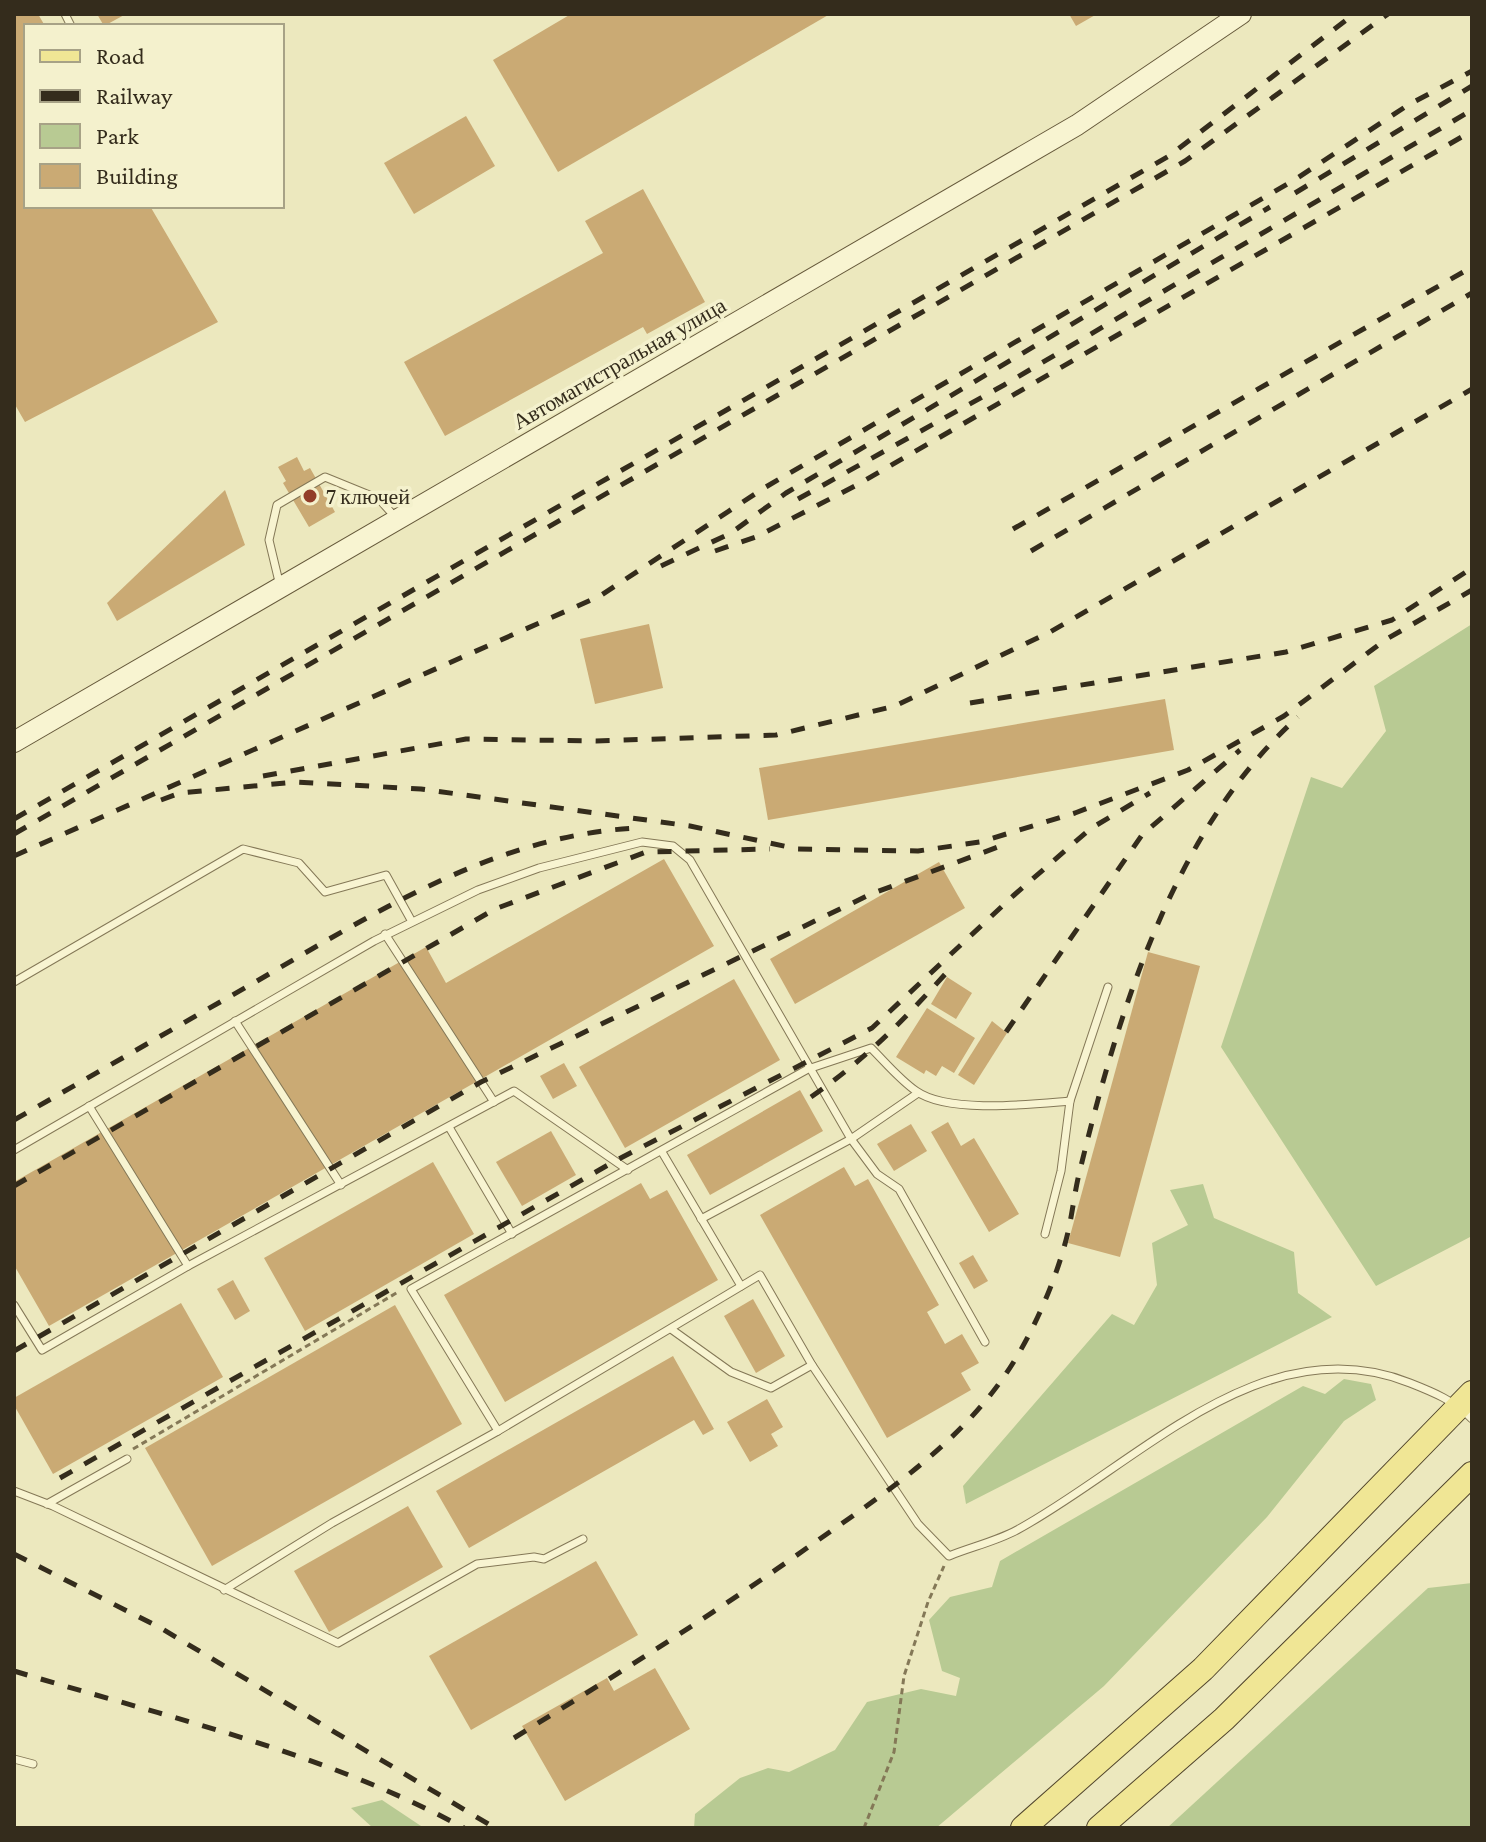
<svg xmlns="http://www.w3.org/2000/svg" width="1486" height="1842" font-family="'Crimson Pro',serif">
<rect width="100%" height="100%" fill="#ece8be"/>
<g fill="#b8ca93">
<polygon points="1472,624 1472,1236 1376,1286 1221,1047 1311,777 1342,788 1386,731 1374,686"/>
<polygon points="1203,1184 1214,1218 1294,1252 1298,1293 1332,1317 966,1504 963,1486 1112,1314 1134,1325 1157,1285 1152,1243 1188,1225 1170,1190"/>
<polygon points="1344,1379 1371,1384 1376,1400 1344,1421 1267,1517 1104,1686 936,1828 694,1828 695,1814 740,1778 768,1768 789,1772 835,1750 867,1702 921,1689 956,1696 960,1678 942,1671 929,1620 950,1597 992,1587 1000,1561 1303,1386 1325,1394"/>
<polygon points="1472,1583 1472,1828 1167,1828 1428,1588"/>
<polygon points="382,1800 424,1828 373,1828 351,1808"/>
</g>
<g fill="#caaa74">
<polygon points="14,14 38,14 45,26 26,26 26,206 150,206 218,322 25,422 14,403"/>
<polygon points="97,14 126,14 104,26"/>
<polygon points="571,14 830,14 558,172 493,60"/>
<polygon points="1069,14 1097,14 1076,26"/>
<polygon points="466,116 495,166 414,214 384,163"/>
<polygon points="643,189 705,302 647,334 643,327 445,436 404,362 603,253 585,221"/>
<polygon points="297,457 304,471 310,468 335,512 309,527 283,483 286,481 278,467"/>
<polygon points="225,490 245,545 117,621 107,603"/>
<polygon points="649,624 663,688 595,704 580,639"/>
<polygon points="1165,699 1174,750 768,820 759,768"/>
<polygon points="664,859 714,946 49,1326 14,1265 14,1182 426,947 446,983"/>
<polygon points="939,862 965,908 795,1004 770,959"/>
<polygon points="1148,952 1200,966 1120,1257 1068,1243"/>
<polygon points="947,977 972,993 956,1019 931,1004"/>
<polygon points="734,979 780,1060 625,1148 579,1067"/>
<polygon points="927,1008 975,1038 954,1073 942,1066 936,1076 926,1070 924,1074 896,1057"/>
<polygon points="992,1021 1007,1033 974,1085 958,1075"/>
<polygon points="564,1063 577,1086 553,1099 540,1076"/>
<polygon points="800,1090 823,1131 710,1195 687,1155"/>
<polygon points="948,1122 961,1146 974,1138 1019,1214 989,1232 931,1132"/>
<polygon points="911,1124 927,1151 894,1171 877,1144"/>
<polygon points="551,1131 576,1175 522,1206 496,1162"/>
<polygon points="433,1162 474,1234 305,1331 264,1258"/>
<polygon points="844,1167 855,1186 868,1179 939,1305 927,1312 945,1344 962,1334 979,1363 961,1373 971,1390 887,1438 760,1215"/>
<polygon points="641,1183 650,1199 667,1190 718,1280 505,1402 444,1295"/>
<polygon points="973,1255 988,1281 974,1289 959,1263"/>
<polygon points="233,1280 250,1311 235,1320 217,1289"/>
<polygon points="753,1299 785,1356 756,1373 724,1316"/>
<polygon points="181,1303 223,1377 53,1474 14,1405 14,1398"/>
<polygon points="395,1305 462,1424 212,1566 145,1448"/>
<polygon points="673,1356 714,1429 703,1435 694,1420 469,1548 436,1491"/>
<polygon points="767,1399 783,1427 771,1434 778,1446 750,1462 727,1422"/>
<polygon points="408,1506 443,1567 329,1632 294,1571"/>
<polygon points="596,1561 638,1635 471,1730 429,1656"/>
<polygon points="655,1668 690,1729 565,1801 522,1726 607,1678 614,1691"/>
</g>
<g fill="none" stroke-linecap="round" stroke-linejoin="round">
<defs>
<g id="service">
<polyline points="65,14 71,26"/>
<polyline points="280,586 269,540 277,505 325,477 379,499 396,518"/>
<polyline points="385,934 494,1102"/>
<polyline points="14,982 243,849 299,863 325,892 386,875 411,920"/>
<polyline points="235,1021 341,1185"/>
<polyline points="89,1106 188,1266"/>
<polyline points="449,1127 512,1234"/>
<polyline points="14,1150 374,941 478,890 539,868 642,842 673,846 690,860 851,1139 918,1093"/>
<polyline points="662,1152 741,1286"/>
<polyline points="701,1219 851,1139 877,1174 899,1189 985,1342"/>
<polyline points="1045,1234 1061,1171 1070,1101 1108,987"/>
<polyline points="14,1305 42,1350 188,1266 514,1091 628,1170"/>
<polyline points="671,1329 731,1372 771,1388 812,1365"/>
<path d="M498,1431L411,1289L808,1069L871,1048C885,1062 900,1080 916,1091C948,1114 1033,1104 1070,1101"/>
<polyline points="14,1491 53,1506 338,1643 477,1564 534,1557 544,1559 583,1539"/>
<polyline points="47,1504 127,1459"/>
<path d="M224,1590L332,1523L498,1431L760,1275L812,1365L918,1524L949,1556C971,1547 997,1541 1017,1530C1137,1465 1262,1324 1410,1383C1433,1392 1455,1401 1472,1419"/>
<polyline points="14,1759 33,1764"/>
</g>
<polyline id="secondary" points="14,742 1077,125 1241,14"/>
<g id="primary">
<polyline points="1023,1828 1203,1669 1472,1393"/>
<polyline points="1099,1828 1224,1719 1472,1474"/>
</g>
</defs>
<use href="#service" stroke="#847857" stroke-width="9"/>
<use href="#secondary" stroke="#66593b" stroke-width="22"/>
<use href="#primary" stroke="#51452c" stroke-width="26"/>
<g stroke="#847857" stroke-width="3" stroke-dasharray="6 4" stroke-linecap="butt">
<polyline points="133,1449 398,1292"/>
<polyline points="864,1828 894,1752 904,1676 928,1602 944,1566"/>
</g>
<use href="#service" stroke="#f8f4d1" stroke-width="7"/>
<use href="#secondary" stroke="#f8f4d1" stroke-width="20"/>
<use href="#primary" stroke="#f0e695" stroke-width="24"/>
<g stroke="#342c1c" stroke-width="5" stroke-dasharray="14 14" stroke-linecap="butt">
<polyline points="1295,193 1472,86"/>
<polyline points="798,499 1004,385 1472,110"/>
<polyline points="1013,529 1472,267"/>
<polyline points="715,551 756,537 855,486 1472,131"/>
<polyline points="1031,551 1472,293"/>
<polyline points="661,566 731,533 786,493 1270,207"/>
<polyline points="970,703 1286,652 1392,620 1472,568"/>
<polyline points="263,776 466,739 596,741 776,735 895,706 1050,632 1472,389"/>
<polyline points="161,800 180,793 296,782 421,789 690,826 798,849 918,851 980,842 1075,813 1188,770 1284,716 1385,640 1472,590"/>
<polyline points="14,819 1169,156 1354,14"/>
<polyline points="14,834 1185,161 1388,14"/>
<polyline points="14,856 600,596 764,488 1296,179 1408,105 1472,71"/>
<polyline points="1006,1032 1142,835 1240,750"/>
<path d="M811,1097C867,1058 903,1021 948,971"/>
<path d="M14,1120C95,1074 176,1027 257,981C374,913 499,834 638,828"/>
<polyline points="14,1186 495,909 646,852 770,849"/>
<polyline points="14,1351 481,1082 871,894 998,847"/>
<polyline points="60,1478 615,1161 872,1028 1013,896 1090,829 1150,793"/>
<polyline points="14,1554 159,1627 495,1828"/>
<path d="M14,1671C166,1717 324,1752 464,1828"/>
<path d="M514,1738C616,1675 717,1612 814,1543C887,1492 965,1440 1013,1363C1036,1326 1058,1275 1068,1232C1073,1210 1075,1188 1081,1166C1119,1010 1175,827 1298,717"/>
</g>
</g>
<circle fill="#923d29" stroke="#f4f1cd" stroke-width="3" cx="310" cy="496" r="8"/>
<g text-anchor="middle" stroke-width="7" stroke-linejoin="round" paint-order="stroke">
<g font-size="22" fill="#342c1c" stroke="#f4f1cd">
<text transform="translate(619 363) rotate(-30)" y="8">Автомагистральная улица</text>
</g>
<g font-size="22" fill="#342c1c" stroke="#f4f1cd" text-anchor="start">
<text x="326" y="504">7 ключей</text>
</g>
</g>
<rect width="1486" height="1842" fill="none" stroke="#342c1c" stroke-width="32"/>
<rect x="24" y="24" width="260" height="184" fill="#f4f1cd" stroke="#a7a286" stroke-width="2"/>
<rect x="40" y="50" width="40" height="12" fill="#f0e695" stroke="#a7a286" stroke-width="2"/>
<text x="96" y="64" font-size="24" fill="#342c1c">Road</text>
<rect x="40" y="90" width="40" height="12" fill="#342c1c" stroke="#a7a286" stroke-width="2"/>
<text x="96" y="104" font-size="24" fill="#342c1c">Railway</text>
<rect x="40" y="124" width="40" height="24" fill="#b8ca93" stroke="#a7a286" stroke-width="2"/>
<text x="96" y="144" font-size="24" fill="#342c1c">Park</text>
<rect x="40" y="164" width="40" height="24" fill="#caaa74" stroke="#a7a286" stroke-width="2"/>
<text x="96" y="184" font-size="24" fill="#342c1c">Building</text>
</svg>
